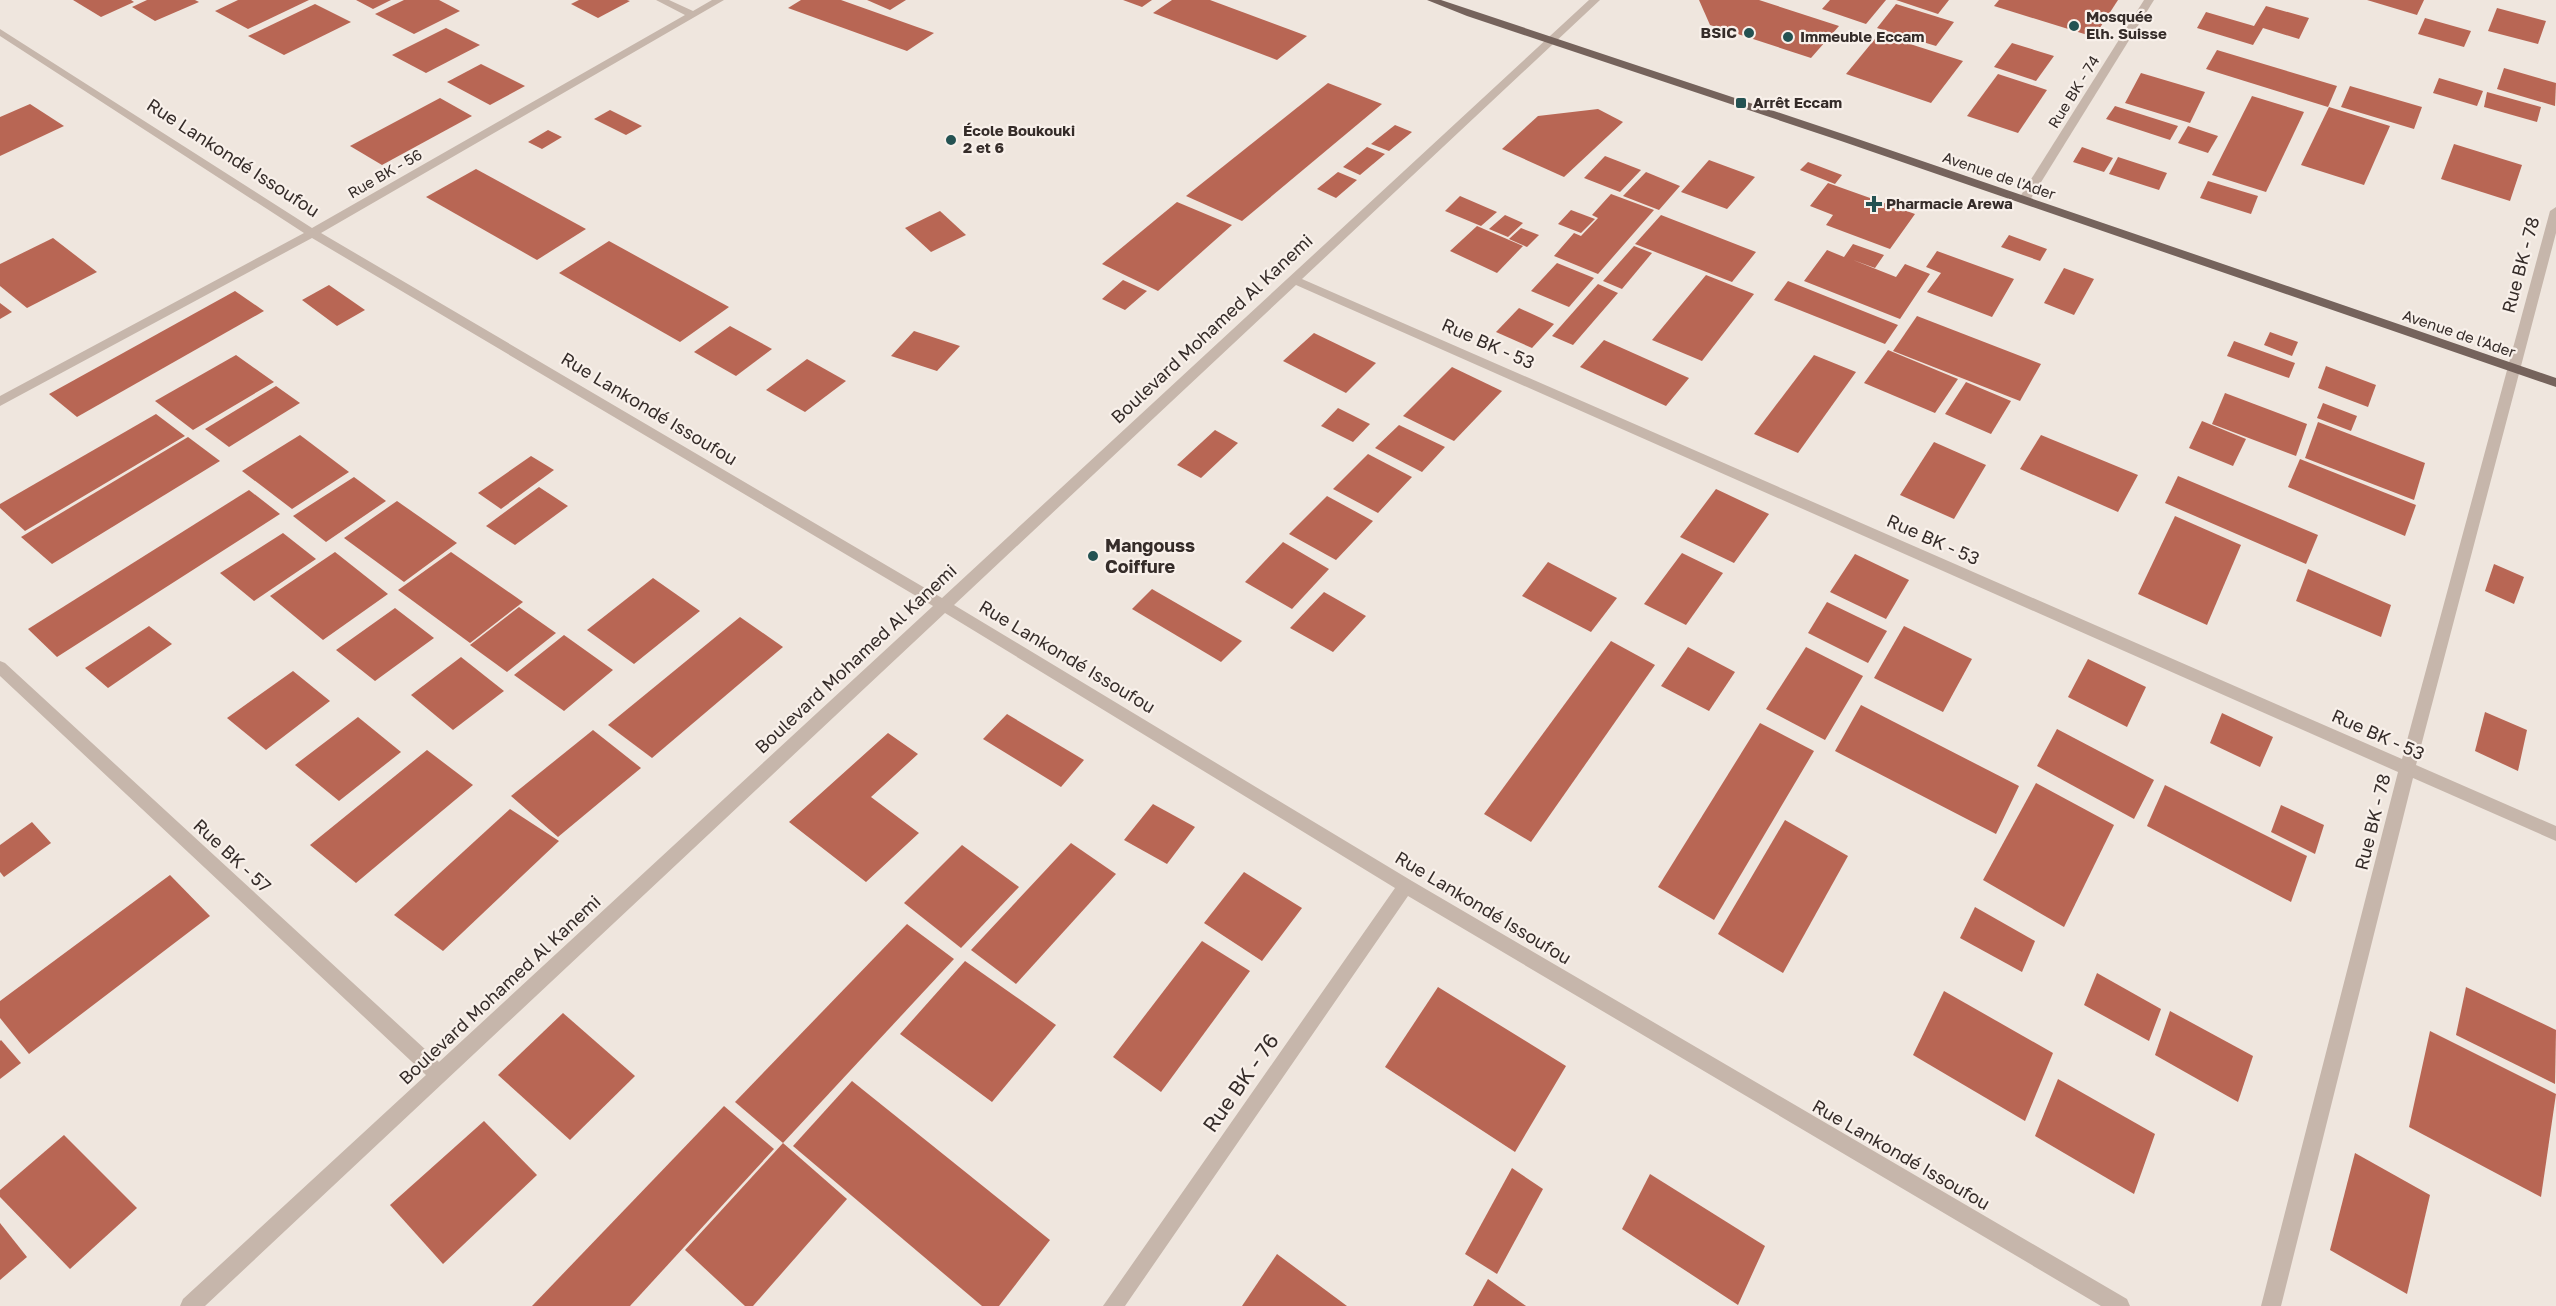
<svg xmlns="http://www.w3.org/2000/svg" width="2556" height="1306" font-family="'Golos Text',sans-serif">
<rect width="100%" height="100%" fill="#efe6de"/>
<g fill="#b86654">
<polygon points="73,0 131,0 134,2 101,17"/>
<polygon points="147,0 195,0 199,2 155,21 132,7"/>
<polygon points="238,0 309,0 248,29 215,11"/>
<polygon points="356,0 391,0 373,9"/>
<polygon points="404,0 439,0 460,11 414,34 375,14"/>
<polygon points="579,0 627,0 630,1 598,18 571,4"/>
<polygon points="801,0 841,0 934,33 907,51 788,8"/>
<polygon points="867,0 906,0 890,10"/>
<polygon points="1123,0 1152,0 1142,7"/>
<polygon points="1172,0 1210,0 1307,36 1277,60 1153,13"/>
<polygon points="1699,0 1759,0 1839,26 1811,58 1710,25"/>
<polygon points="1830,0 1886,0 1866,24 1822,9"/>
<polygon points="1896,0 1949,0 1938,14"/>
<polygon points="1999,0 2118,0 2094,37 1994,6"/>
<polygon points="2367,0 2424,0 2417,15"/>
<polygon points="315,4 351,22 284,55 248,36"/>
<polygon points="1896,4 1954,22 1936,46 1877,28"/>
<polygon points="2266,6 2309,18 2299,39 2263,28 2253,45 2197,28 2206,12 2254,26"/>
<polygon points="2497,8 2546,21 2538,44 2488,31"/>
<polygon points="2425,18 2471,31 2464,47 2418,34"/>
<polygon points="446,28 480,45 426,73 392,55"/>
<polygon points="1879,34 1963,61 1931,103 1846,74"/>
<polygon points="2012,43 2054,56 2036,81 1994,67"/>
<polygon points="2217,50 2337,86 2328,107 2206,69"/>
<polygon points="481,64 525,86 490,105 447,82"/>
<polygon points="2504,68 2556,83 2555,106 2497,89"/>
<polygon points="2141,73 2205,92 2190,123 2125,103"/>
<polygon points="1998,74 2047,90 2018,133 1967,116"/>
<polygon points="2439,78 2483,91 2477,106 2433,93"/>
<polygon points="1328,83 1382,104 1242,221 1186,196"/>
<polygon points="2350,86 2422,107 2414,129 2341,107"/>
<polygon points="2487,92 2541,107 2537,122 2484,107"/>
<polygon points="2252,96 2304,112 2266,192 2212,175"/>
<polygon points="440,98 472,116 382,165 350,146"/>
<polygon points="30,104 64,126 0,156 0,117"/>
<polygon points="2115,106 2178,126 2170,140 2106,119"/>
<polygon points="2329,107 2390,126 2364,185 2301,165"/>
<polygon points="1598,109 1623,122 1564,177 1502,149 1538,116"/>
<polygon points="610,110 642,126 626,135 594,119"/>
<polygon points="1395,125 1412,132 1389,151 1371,144"/>
<polygon points="2188,126 2218,136 2208,153 2178,143"/>
<polygon points="548,130 562,137 542,149 528,142"/>
<polygon points="2454,144 2522,165 2510,201 2441,179"/>
<polygon points="1367,147 1385,154 1360,175 1343,167"/>
<polygon points="2082,147 2113,158 2104,172 2073,162"/>
<polygon points="1605,156 1641,170 1620,192 1584,178"/>
<polygon points="2118,157 2167,173 2159,190 2109,174"/>
<polygon points="1709,160 1755,177 1727,209 1681,192"/>
<polygon points="1808,162 1842,175 1835,184 1800,170"/>
<polygon points="476,169 586,229 537,260 426,197"/>
<polygon points="1338,172 1357,180 1336,198 1317,189"/>
<polygon points="1646,172 1680,186 1659,210 1623,196"/>
<polygon points="2208,181 2258,196 2251,214 2200,198"/>
<polygon points="1828,183 1915,214 1890,249 1826,225 1833,215 1810,206"/>
<polygon points="1611,194 1654,210 1598,274 1554,256 1574,233 1581,236 1598,218 1592,215"/>
<polygon points="1460,196 1497,212 1481,226 1445,211"/>
<polygon points="1177,202 1232,225 1158,291 1102,264"/>
<polygon points="1571,210 1595,219 1581,233 1558,224"/>
<polygon points="940,211 966,235 931,252 905,228"/>
<polygon points="1505,215 1523,223 1508,237 1489,229"/>
<polygon points="1661,215 1756,252 1732,282 1635,244"/>
<polygon points="1477,226 1523,246 1497,273 1450,251"/>
<polygon points="1521,228 1539,235 1527,247 1509,239"/>
<polygon points="2009,235 2047,249 2040,261 2001,247"/>
<polygon points="53,238 97,272 27,308 0,286 0,264"/>
<polygon points="609,241 729,307 680,342 559,273"/>
<polygon points="1853,244 1884,255 1875,268 1853,260 1896,277 1905,264 1930,274 1900,319 1804,281 1827,250 1844,257"/>
<polygon points="1634,246 1652,253 1622,289 1603,281"/>
<polygon points="1937,251 2014,279 1992,317 1927,292 1941,273 1926,267"/>
<polygon points="1557,263 1594,278 1569,307 1531,291"/>
<polygon points="2064,268 2094,279 2074,315 2044,303"/>
<polygon points="1706,275 1754,294 1702,361 1652,340"/>
<polygon points="1123,280 1147,291 1125,310 1102,299"/>
<polygon points="1788,281 1898,325 1885,344 1774,300"/>
<polygon points="1598,284 1618,293 1573,345 1552,336"/>
<polygon points="329,285 365,310 337,326 302,300"/>
<polygon points="235,291 264,311 77,417 49,394"/>
<polygon points="0,303 12,312 0,319"/>
<polygon points="1519,308 1554,324 1532,348 1496,332"/>
<polygon points="1917,316 2041,364 2020,401 1893,351"/>
<polygon points="730,326 772,349 736,376 694,352"/>
<polygon points="914,331 960,346 937,371 891,356"/>
<polygon points="2270,332 2298,342 2292,356 2264,345"/>
<polygon points="1314,333 1376,363 1346,393 1283,361"/>
<polygon points="1604,340 1689,378 1666,406 1580,367"/>
<polygon points="2234,341 2295,363 2289,378 2227,356"/>
<polygon points="1888,350 1958,379 1935,413 1864,383"/>
<polygon points="236,355 274,382 193,430 155,401"/>
<polygon points="1814,355 1856,372 1798,453 1754,434"/>
<polygon points="807,359 846,381 805,412 766,390"/>
<polygon points="2326,366 2376,385 2368,407 2318,388"/>
<polygon points="1452,367 1502,391 1454,441 1403,416"/>
<polygon points="1966,382 2011,401 1991,434 1945,414"/>
<polygon points="276,386 300,403 229,447 205,429"/>
<polygon points="2225,393 2307,424 2296,456 2212,424"/>
<polygon points="2323,403 2357,416 2351,431 2317,418"/>
<polygon points="1338,408 1370,424 1353,442 1321,426"/>
<polygon points="156,414 185,436 25,531 0,508 0,504"/>
<polygon points="2202,421 2246,439 2233,466 2189,448"/>
<polygon points="2318,422 2425,463 2414,500 2305,458"/>
<polygon points="1399,425 1445,447 1422,472 1375,448"/>
<polygon points="1215,430 1238,443 1201,478 1177,465"/>
<polygon points="300,435 349,472 292,509 242,471"/>
<polygon points="2041,435 2138,475 2118,512 2020,469"/>
<polygon points="188,437 220,461 52,564 21,537"/>
<polygon points="1934,442 1986,465 1954,519 1900,495"/>
<polygon points="1368,454 1412,477 1378,513 1333,489"/>
<polygon points="531,456 554,470 501,509 478,493"/>
<polygon points="2300,459 2416,505 2405,536 2288,487"/>
<polygon points="2178,476 2318,535 2306,564 2165,503"/>
<polygon points="354,477 386,501 326,542 293,516"/>
<polygon points="539,487 568,506 515,545 486,526"/>
<polygon points="1716,489 1769,514 1734,563 1680,537"/>
<polygon points="249,490 280,514 57,657 28,629"/>
<polygon points="1327,496 1373,521 1336,560 1289,534"/>
<polygon points="397,501 457,543 404,582 344,538"/>
<polygon points="2175,516 2241,545 2207,625 2138,594"/>
<polygon points="283,533 316,559 254,601 220,573"/>
<polygon points="1283,542 1329,569 1292,609 1245,582"/>
<polygon points="335,552 388,594 323,640 270,596"/>
<polygon points="451,552 523,602 470,643 398,590"/>
<polygon points="1682,553 1723,573 1686,625 1644,604"/>
<polygon points="1855,554 1909,580 1886,619 1830,592"/>
<polygon points="1548,562 1617,598 1591,632 1522,596"/>
<polygon points="2494,564 2524,577 2514,604 2485,591"/>
<polygon points="2308,569 2391,605 2381,637 2296,601"/>
<polygon points="653,578 700,611 634,664 587,630"/>
<polygon points="1152,589 1242,641 1221,662 1132,609"/>
<polygon points="1324,592 1366,616 1333,652 1290,628"/>
<polygon points="1827,602 1887,631 1868,663 1808,633"/>
<polygon points="519,607 556,633 507,672 470,645"/>
<polygon points="395,608 434,638 375,681 336,650"/>
<polygon points="740,617 783,647 652,758 608,725"/>
<polygon points="149,626 172,644 108,688 85,668"/>
<polygon points="1904,626 1972,659 1943,712 1874,678"/>
<polygon points="564,635 613,670 564,711 514,675"/>
<polygon points="1611,641 1655,665 1531,842 1484,814"/>
<polygon points="1688,647 1735,672 1709,711 1661,686"/>
<polygon points="1806,647 1863,676 1825,740 1766,709"/>
<polygon points="461,657 504,691 453,730 411,695"/>
<polygon points="2088,659 2146,687 2127,727 2068,697"/>
<polygon points="293,671 330,701 266,750 227,718"/>
<polygon points="1861,705 2019,786 1996,834 1835,751"/>
<polygon points="2485,712 2527,730 2518,771 2475,751"/>
<polygon points="2222,713 2273,737 2260,767 2210,743"/>
<polygon points="1007,714 1084,760 1061,787 983,739"/>
<polygon points="358,717 401,752 339,801 295,765"/>
<polygon points="1760,723 1814,751 1714,920 1658,887"/>
<polygon points="2057,729 2154,780 2134,819 2037,766"/>
<polygon points="593,730 641,768 558,837 511,796"/>
<polygon points="888,733 918,754 871,797 919,833 866,882 789,822"/>
<polygon points="427,750 473,785 356,883 310,845"/>
<polygon points="2036,783 2114,825 2064,927 1983,880"/>
<polygon points="2165,785 2307,856 2291,902 2147,826"/>
<polygon points="1153,804 1195,827 1167,864 1124,840"/>
<polygon points="2281,805 2324,825 2315,854 2271,832"/>
<polygon points="510,809 559,841 443,951 394,915"/>
<polygon points="1785,820 1848,856 1783,973 1718,934"/>
<polygon points="32,822 51,843 4,877 0,872 0,845"/>
<polygon points="1071,843 1116,874 1016,984 971,950"/>
<polygon points="962,845 1019,887 961,948 904,903"/>
<polygon points="1244,872 1302,908 1262,961 1204,923"/>
<polygon points="170,875 210,916 29,1054 0,1018 0,1001"/>
<polygon points="1975,907 2035,941 2022,972 1960,938"/>
<polygon points="907,924 954,959 783,1143 735,1102"/>
<polygon points="1202,941 1250,971 1161,1092 1113,1057"/>
<polygon points="965,961 1056,1025 992,1102 900,1034"/>
<polygon points="2097,973 2161,1009 2149,1041 2084,1005"/>
<polygon points="1438,987 1566,1066 1515,1152 1385,1067"/>
<polygon points="2466,987 2556,1030 2555,1084 2456,1035"/>
<polygon points="1944,991 2053,1053 2025,1121 1913,1055"/>
<polygon points="2170,1011 2253,1056 2238,1102 2155,1055"/>
<polygon points="563,1013 635,1076 570,1140 498,1075"/>
<polygon points="2430,1031 2556,1094 2541,1197 2409,1127"/>
<polygon points="1,1040 21,1063 0,1079 0,1041"/>
<polygon points="2058,1079 2155,1134 2134,1194 2035,1136"/>
<polygon points="852,1081 1050,1240 999,1306 982,1306 793,1146"/>
<polygon points="724,1106 774,1149 630,1306 532,1306"/>
<polygon points="484,1121 537,1175 443,1264 390,1205"/>
<polygon points="64,1135 137,1208 70,1269 0,1197 0,1190"/>
<polygon points="783,1143 847,1199 753,1306 745,1306 685,1250"/>
<polygon points="2355,1153 2430,1195 2407,1294 2330,1250"/>
<polygon points="1512,1168 1543,1189 1497,1274 1465,1254"/>
<polygon points="1650,1174 1765,1246 1738,1305 1622,1229"/>
<polygon points="0,1223 27,1257 0,1280"/>
<polygon points="1277,1254 1347,1306 1242,1306"/>
<polygon points="1488,1279 1526,1306 1473,1306"/>
</g>
<g fill="none" stroke-linecap="round" stroke-linejoin="round">
<g fill="#c6b6ab" fill-rule="evenodd">
<polygon points="656,0 669,0 693,11 712,0 724,0 321,233 942,598 1589,0 1600,0 1302,279 2402,759 2550,211 2556,207 2556,233 2416,765 2556,826 2556,841 2413,778 2281,1306 2261,1306 2398,772 1296,285 954,605 1412,881 2127,1299 2130,1306 2101,1306 1408,896 1125,1306 1103,1306 1395,888 945,613 205,1306 180,1306 183,1299 426,1075 0,676 0,661 5,663 439,1062 933,606 312,238 0,406 0,396 304,233 0,36 0,29 312,228 685,15"/>
<polygon points="2144,0 2154,0 2030,200 2028,202 2020,202 2018,200"/>
</g>
<polygon fill="#75635c" fill-rule="evenodd" points="1427,0 1441,0 1849,136 2556,378 2556,387 1841,141 1467,16"/>
</g>
<g fill="#245252" stroke="#f8f0ea" stroke-width="2">
<circle cx="2074" cy="26" r="6"/>
<circle cx="1749" cy="33" r="6"/>
<circle cx="1788" cy="37" r="6"/>
<rect x="1735" y="97" width="12" height="12" rx="3"/>
<circle cx="951" cy="140" r="6"/>
<path d="M1871 195h6v6h6v6h-6v6h-6v-6h-6v-6h6z"/>
<circle cx="1093" cy="556" r="6"/>
</g>
<g text-anchor="middle" stroke-width="4.5" stroke-linejoin="round" paint-order="stroke">
<g font-size="15" font-weight="bold" fill="#352c29" stroke="#f8f0ea" text-anchor="start">
<text x="2086" y="22">Mosquée<tspan x="2086" dy="17">Elh. Suisse</tspan></text>
<text x="1737" y="38" text-anchor="end">BSIC</text>
<text x="1800" y="42">Immeuble Eccam</text>
<text x="1753" y="108">Arrêt Eccam</text>
<text x="963" y="136">École Boukouki<tspan x="963" dy="17">2 et 6</tspan></text>
<text x="1886" y="209">Pharmacie Arewa</text>
</g>
<g font-size="15" fill="#352c29" stroke="#f8f0ea">
<text transform="translate(2074 92) rotate(-58)" y="5">Rue BK - 74</text>
<text transform="translate(385 174) rotate(-30)" y="5">Rue BK - 56</text>
<text transform="translate(1999 176) rotate(19)" y="5">Avenue de l'Ader</text>
<text transform="translate(2459 334) rotate(19)" y="5">Avenue de l'Ader</text>
</g>
<g font-size="18" fill="#352c29" stroke="#f8f0ea">
<text transform="translate(233 158) rotate(33)" y="6">Rue Lankondé Issoufou</text>
<text transform="translate(2521 265) rotate(-75)" y="6">Rue BK - 78</text>
<text transform="translate(1212 329) rotate(-43)" y="6">Boulevard Mohamed Al Kanemi</text>
<text transform="translate(1488 344) rotate(24)" y="6">Rue BK - 53</text>
<text transform="translate(649 409) rotate(31)" y="6">Rue Lankondé Issoufou</text>
<text transform="translate(1933 540) rotate(24)" y="6">Rue BK - 53</text>
<text transform="translate(1067 657) rotate(31)" y="6">Rue Lankondé Issoufou</text>
<text transform="translate(856 659) rotate(-43)" y="6">Boulevard Mohamed Al Kanemi</text>
<text transform="translate(2378 735) rotate(24)" y="6">Rue BK - 53</text>
<text transform="translate(2373 822) rotate(-76)" y="6">Rue BK - 78</text>
<text transform="translate(232 856) rotate(43)" y="6">Rue BK - 57</text>
<text transform="translate(1483 908) rotate(31)" y="6">Rue Lankondé Issoufou</text>
<text transform="translate(500 990) rotate(-43)" y="6">Boulevard Mohamed Al Kanemi</text>
<text transform="translate(1901 1155) rotate(30)" y="6">Rue Lankondé Issoufou</text>
</g>
<g font-size="18" font-weight="bold" fill="#352c29" stroke="#f8f0ea" text-anchor="start">
<text x="1105" y="552">Mangouss<tspan x="1105" dy="21">Coiffure</tspan></text>
</g>
<g font-size="21" fill="#352c29" stroke="#f8f0ea">
<text transform="translate(1241 1083) rotate(-55)" y="7">Rue BK - 76</text>
</g>
</g>
</svg>
